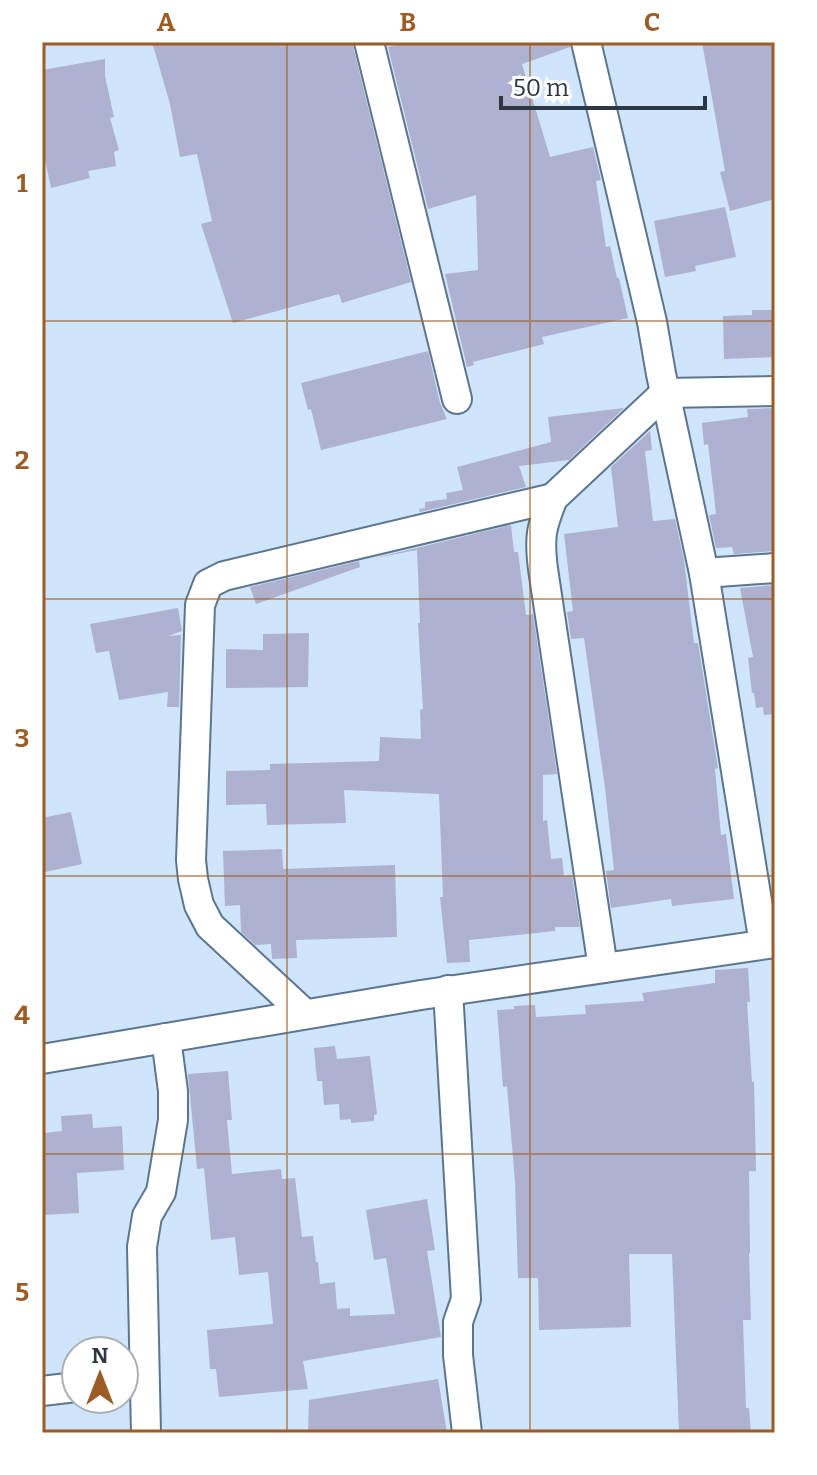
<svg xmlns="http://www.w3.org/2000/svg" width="817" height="1475" font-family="Bitter,serif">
<rect width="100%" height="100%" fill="#cfe5fb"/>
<g fill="#afb1d0">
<polygon points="152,42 352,42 411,282 342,303 339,294 233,323 201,224 212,221 197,154 180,157 170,104"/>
<polygon points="408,42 569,42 570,47 522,64 550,157 593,147 601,180 596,181 606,247 610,246 617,278 619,278 628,318 542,337 544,344 473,362 474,365 467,367 445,274 478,270 476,195 428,209 388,47"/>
<polygon points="702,42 775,42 775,199 730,211 720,172 725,171"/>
<polygon points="105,59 105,76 114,117 110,118 119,150 114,152 116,166 88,171 90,178 51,188 42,145 42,70"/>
<polygon points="725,207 736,257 695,266 696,271 665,277 654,221"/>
<polygon points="752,310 775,310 775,357 724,359 723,316 752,315"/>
<polygon points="428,351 440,403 447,419 321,450 311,409 308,410 301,383"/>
<polygon points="624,408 569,460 519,466 526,487 420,512 419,509 425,508 425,502 447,499 446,493 463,490 457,467 551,442 548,417"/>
<polygon points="775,408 775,551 734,554 732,547 716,548 709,515 716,514 708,444 704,445 702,423 748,417 747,409"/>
<polygon points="650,431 652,450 645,451 653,521 675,519 684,560 694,643 698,643 718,768 715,769 721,835 726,834 734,899 672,906 671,899 611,908 606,871 614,870 605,788 584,638 571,639 567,612 573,611 564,534 618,527 611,467"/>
<polygon points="511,525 514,552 518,552 526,615 533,614 557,774 543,775 543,821 547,820 551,859 562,858 564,876 572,875 580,927 555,927 555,931 469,940 470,962 447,963 440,897 443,897 439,794 344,790 346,823 267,825 266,804 226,805 226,771 270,770 270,764 379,761 380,737 421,739 420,710 423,709 418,623 420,623 417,550 371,559"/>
<polygon points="359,561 360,567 256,604 250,587"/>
<polygon points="775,585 775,714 764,715 763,707 756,708 754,693 752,693 748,658 753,657 740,588"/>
<polygon points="178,608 182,631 168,636 181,635 179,707 167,707 168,692 119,700 109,651 96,653 90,624"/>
<polygon points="309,633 308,687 226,688 226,649 263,650 263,634"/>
<polygon points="71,812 82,864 45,872 42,859 42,818"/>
<polygon points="282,849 283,869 395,865 397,937 296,940 297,958 272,959 271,944 255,945 241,932 240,905 225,906 223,851"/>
<polygon points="748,968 750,1002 747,1002 752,1082 754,1082 756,1171 749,1171 750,1253 749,1253 751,1320 743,1320 746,1408 749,1408 751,1433 679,1433 672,1254 629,1254 631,1327 539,1330 538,1278 518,1278 515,1182 507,1086 503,1087 497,1010 514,1009 514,1006 535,1005 536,1017 586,1014 585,1005 644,1001 642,993 715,983 715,970"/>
<polygon points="335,1046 337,1059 370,1056 377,1114 374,1115 374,1121 351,1123 351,1119 340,1120 339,1104 324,1105 322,1081 317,1081 314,1048"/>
<polygon points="228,1071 232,1120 227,1120 232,1174 281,1169 282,1179 295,1178 302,1237 313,1236 316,1262 318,1262 320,1284 335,1282 337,1309 350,1308 350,1316 395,1314 386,1258 374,1260 366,1210 427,1199 435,1250 427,1251 441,1337 303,1361 308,1389 219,1397 216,1369 210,1369 207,1330 273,1324 268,1272 239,1275 235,1237 211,1240 204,1168 197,1169 188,1074"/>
<polygon points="92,1114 93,1128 122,1126 124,1170 77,1173 79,1213 43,1215 42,1135 44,1133 62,1131 61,1116"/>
<polygon points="438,1379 447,1433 308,1433 309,1400"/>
</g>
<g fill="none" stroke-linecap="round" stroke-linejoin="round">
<defs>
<g id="minor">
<polyline points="369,42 457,399"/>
<polyline points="586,42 652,322 661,374 704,573 764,944"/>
<polyline points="704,573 775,568"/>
<path d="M603,968L543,569C539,537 541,528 553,498L665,393L775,391"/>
<polyline points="448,990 466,1299 458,1322 458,1355 467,1433"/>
<polyline points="305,1014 210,926 199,905 193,879 191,860 200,605 208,584 224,576 553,498"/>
<polyline points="42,1059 421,995 775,943"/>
<polyline points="42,1391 76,1387"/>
<polyline points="146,1433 142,1247 147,1216 161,1192 173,1120 173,1091 166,1038"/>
</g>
</defs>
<use href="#minor" stroke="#5d768e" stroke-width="32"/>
<use href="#minor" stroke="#fff" stroke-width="28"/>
</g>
<path fill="none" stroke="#9c5c25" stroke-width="2" stroke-opacity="0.55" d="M287,42V1433M530,42V1433M42,321H775M42,599H775M42,876H775M42,1154H775"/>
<rect width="817" height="1475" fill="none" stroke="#ffffff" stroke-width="88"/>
<g transform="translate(100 1375)"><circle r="38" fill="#ffffff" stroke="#abafb3" stroke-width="2"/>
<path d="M0-6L14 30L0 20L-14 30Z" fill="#9c5c25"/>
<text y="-12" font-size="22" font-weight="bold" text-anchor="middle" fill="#2c3741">N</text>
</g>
<path d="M501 96v12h204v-12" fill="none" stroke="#2c3741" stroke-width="4"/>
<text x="513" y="96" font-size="24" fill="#2c3741" stroke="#ffffff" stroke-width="6" paint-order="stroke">50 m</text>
<rect x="44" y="44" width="729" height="1387" fill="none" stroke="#9c5c25" stroke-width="3"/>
<g font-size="26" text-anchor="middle" font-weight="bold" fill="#9c5c25">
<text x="166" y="31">A</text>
<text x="408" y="31">B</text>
<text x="652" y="31">C</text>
<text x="22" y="192">1</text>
<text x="22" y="469">2</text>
<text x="22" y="747">3</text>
<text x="22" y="1024">4</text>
<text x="22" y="1301">5</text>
</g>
</svg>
